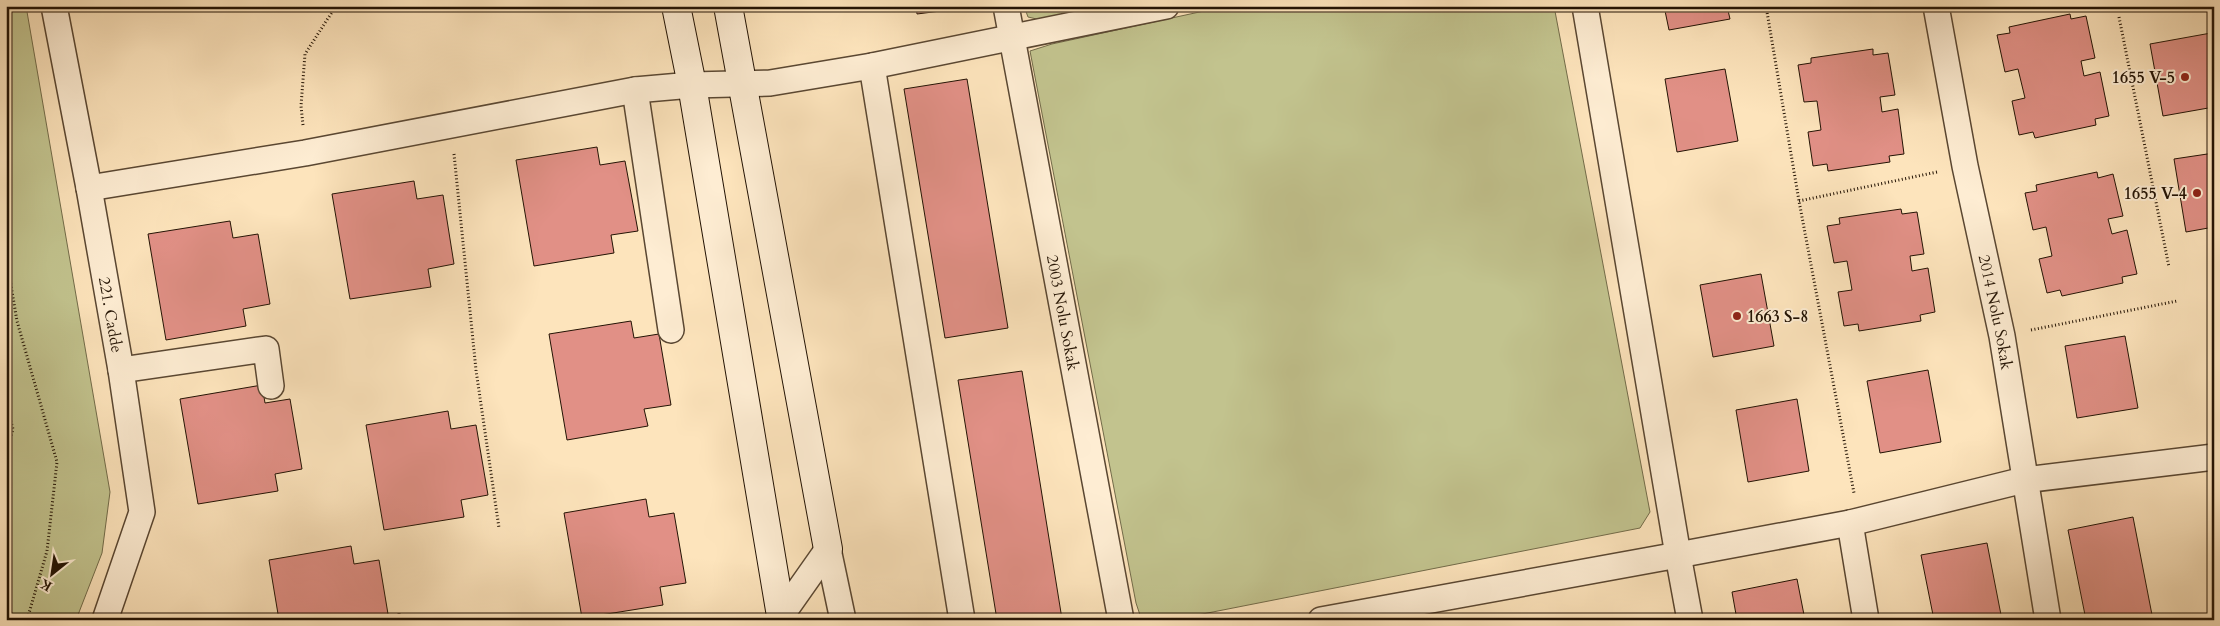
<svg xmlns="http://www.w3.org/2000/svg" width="2220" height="626" font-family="Cardo,serif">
<rect width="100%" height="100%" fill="#fde4bc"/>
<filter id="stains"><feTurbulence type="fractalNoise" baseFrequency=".004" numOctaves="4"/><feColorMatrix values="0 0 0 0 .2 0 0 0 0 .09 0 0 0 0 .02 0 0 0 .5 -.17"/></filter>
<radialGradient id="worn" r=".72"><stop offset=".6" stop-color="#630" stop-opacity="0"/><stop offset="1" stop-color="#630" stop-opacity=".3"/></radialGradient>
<g fill="#c2c38e" stroke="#726b49">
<polygon points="6,6 26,6 110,492 102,553 76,620 6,620"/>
<polygon points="1024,6 1115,6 1041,20 1028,17"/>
<polygon points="1227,6 1554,6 1650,512 1640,528 1172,620 1147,620 1141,618 1136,603 1030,51 1052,44"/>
</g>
<g fill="#e19086" stroke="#231304">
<polygon points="916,6 964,6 964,8 917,14"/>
<polygon points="1664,6 1727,6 1730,19 1669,30"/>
<polygon points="2070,14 2071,19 2086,16 2095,58 2081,61 2084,76 2100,72 2109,116 2095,119 2096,125 2035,138 2033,132 2019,135 2012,101 2025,98 2018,69 2005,72 1997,35 2010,33 2009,27"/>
<polygon points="2211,33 2214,47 2214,107 2163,116 2150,44"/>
<polygon points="1873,49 1873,55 1888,53 1895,95 1880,97 1882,112 1898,109 1904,154 1889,156 1890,162 1828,171 1827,164 1813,166 1808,132 1821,130 1817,101 1804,102 1798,65 1811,63 1811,58"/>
<polygon points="1725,69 1738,141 1677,152 1665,79"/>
<polygon points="967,79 1008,328 945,338 904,89"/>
<polygon points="597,147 600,165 625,161 638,231 611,235 614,253 534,266 516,160"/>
<polygon points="2214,153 2214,227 2186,232 2174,159"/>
<polygon points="2097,172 2098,178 2113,174 2123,216 2108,219 2112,234 2127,230 2137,274 2122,277 2123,283 2062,296 2060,290 2047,293 2039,259 2052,256 2046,227 2033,230 2025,193 2037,191 2036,185"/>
<polygon points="414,181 417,199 443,195 454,264 428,269 431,287 350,299 332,194"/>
<polygon points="1901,209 1902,214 1917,212 1924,254 1910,256 1912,271 1928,268 1935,312 1920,315 1921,321 1859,331 1858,324 1844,326 1838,292 1852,290 1847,261 1834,263 1827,226 1840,224 1839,218"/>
<polygon points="230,221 233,238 258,234 270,304 243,309 246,326 166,340 148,234"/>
<polygon points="1761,274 1774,346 1713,357 1700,285"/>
<polygon points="631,321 634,338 659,334 671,405 644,409 648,426 567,440 549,334"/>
<polygon points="2125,336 2138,408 2077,418 2065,346"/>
<polygon points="1928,370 1941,442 1880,453 1867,381"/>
<polygon points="1022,371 1062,619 1058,620 997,620 958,380"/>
<polygon points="262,385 265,403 290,399 302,469 275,474 278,491 198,504 180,399"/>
<polygon points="1797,399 1809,471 1748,482 1736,410"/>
<polygon points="448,411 451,429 476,425 488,495 461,500 464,517 384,530 366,425"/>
<polygon points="646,499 649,517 674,513 686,583 660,587 663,605 582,618 564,513"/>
<polygon points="2133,517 2153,620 2086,620 2068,530"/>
<polygon points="1987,543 2002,620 1934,620 1921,555"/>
<polygon points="351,546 354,564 379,560 389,620 279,620 269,560"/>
<polygon points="1797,579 1805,620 1737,620 1732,592"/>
</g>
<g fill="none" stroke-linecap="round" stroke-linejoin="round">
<defs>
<g id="street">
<path id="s1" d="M54,6L89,188L121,370L142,512L105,620"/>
<path id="s2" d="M1006,6L1121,620"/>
<polyline points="1585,6 1678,555 1850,523 2024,480 2214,457"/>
<path id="s3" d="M1936,6L1965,166L2002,336L2048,620"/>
<polyline points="872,66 962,620"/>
<polyline points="635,90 671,330"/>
<polyline points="89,188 305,153 635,90 692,85 770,83 872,66 1166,6"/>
<polyline points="121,370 266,349 271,386"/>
<polyline points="1850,523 1866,620"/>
<polyline points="828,549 843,620"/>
<polyline points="778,620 828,549"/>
<polyline points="1321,620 1678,555 1690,620"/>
</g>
<g id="secondary">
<polyline points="676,6 692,85 781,616"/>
<polyline points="728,6 828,549"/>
</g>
</defs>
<use href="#street" stroke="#5a4732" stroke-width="28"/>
<use href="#secondary" stroke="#231304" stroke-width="30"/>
<g stroke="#231304" stroke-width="3" stroke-dasharray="1 2.5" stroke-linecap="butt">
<polyline points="1766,6 1799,201 1854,493"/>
<polyline points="2119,17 2169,267"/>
<polyline points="303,125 301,106 305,54 336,6"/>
<polyline points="454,154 476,370 499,528"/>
<polyline points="1799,201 1937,172"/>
<polyline points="6,256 17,321 57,462 47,551 27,620"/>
<polyline points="2031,330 2177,301"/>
<polyline points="6,404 13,429 6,455"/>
<polyline points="399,613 399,620"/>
</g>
<use href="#street" stroke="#feedd3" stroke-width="25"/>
<use href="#secondary" stroke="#feedd3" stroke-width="28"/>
</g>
<g fill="#8f2418" stroke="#feedd3" stroke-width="2">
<circle cx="2185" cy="77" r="5"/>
<circle cx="2197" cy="193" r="5"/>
<circle cx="1737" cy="316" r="5"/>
</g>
<g text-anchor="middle" stroke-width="4" stroke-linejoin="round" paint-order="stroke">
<g font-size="16" font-weight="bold" fill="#231304" stroke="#feedd3" text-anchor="end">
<text x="2175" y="83">1655 V-5</text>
<text x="2187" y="199">1655 V-4</text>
<text x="1747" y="322" text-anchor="start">1663 S-8</text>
</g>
<g font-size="16" fill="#231304" stroke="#feedd3">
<text dy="6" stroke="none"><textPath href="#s3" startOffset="312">2014 Nolu Sokak</textPath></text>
<text dy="6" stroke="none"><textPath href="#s2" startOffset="312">2003 Nolu Sokak</textPath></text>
<text dy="6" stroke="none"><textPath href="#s1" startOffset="314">221. Cadde</textPath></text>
</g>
</g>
<rect width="2220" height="626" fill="none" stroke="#fde4bc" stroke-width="25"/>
<rect x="8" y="8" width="2205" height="611" fill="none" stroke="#231304" stroke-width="2.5"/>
<rect x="12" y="12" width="2195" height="601" fill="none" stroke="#231304"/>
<g transform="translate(52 574) rotate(210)" stroke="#feedd3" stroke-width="4" paint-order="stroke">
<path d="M0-4L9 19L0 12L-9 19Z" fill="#231304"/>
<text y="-8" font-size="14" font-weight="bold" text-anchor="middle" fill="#231304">K</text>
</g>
<rect width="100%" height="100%" filter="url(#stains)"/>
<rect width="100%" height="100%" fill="url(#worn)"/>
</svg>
